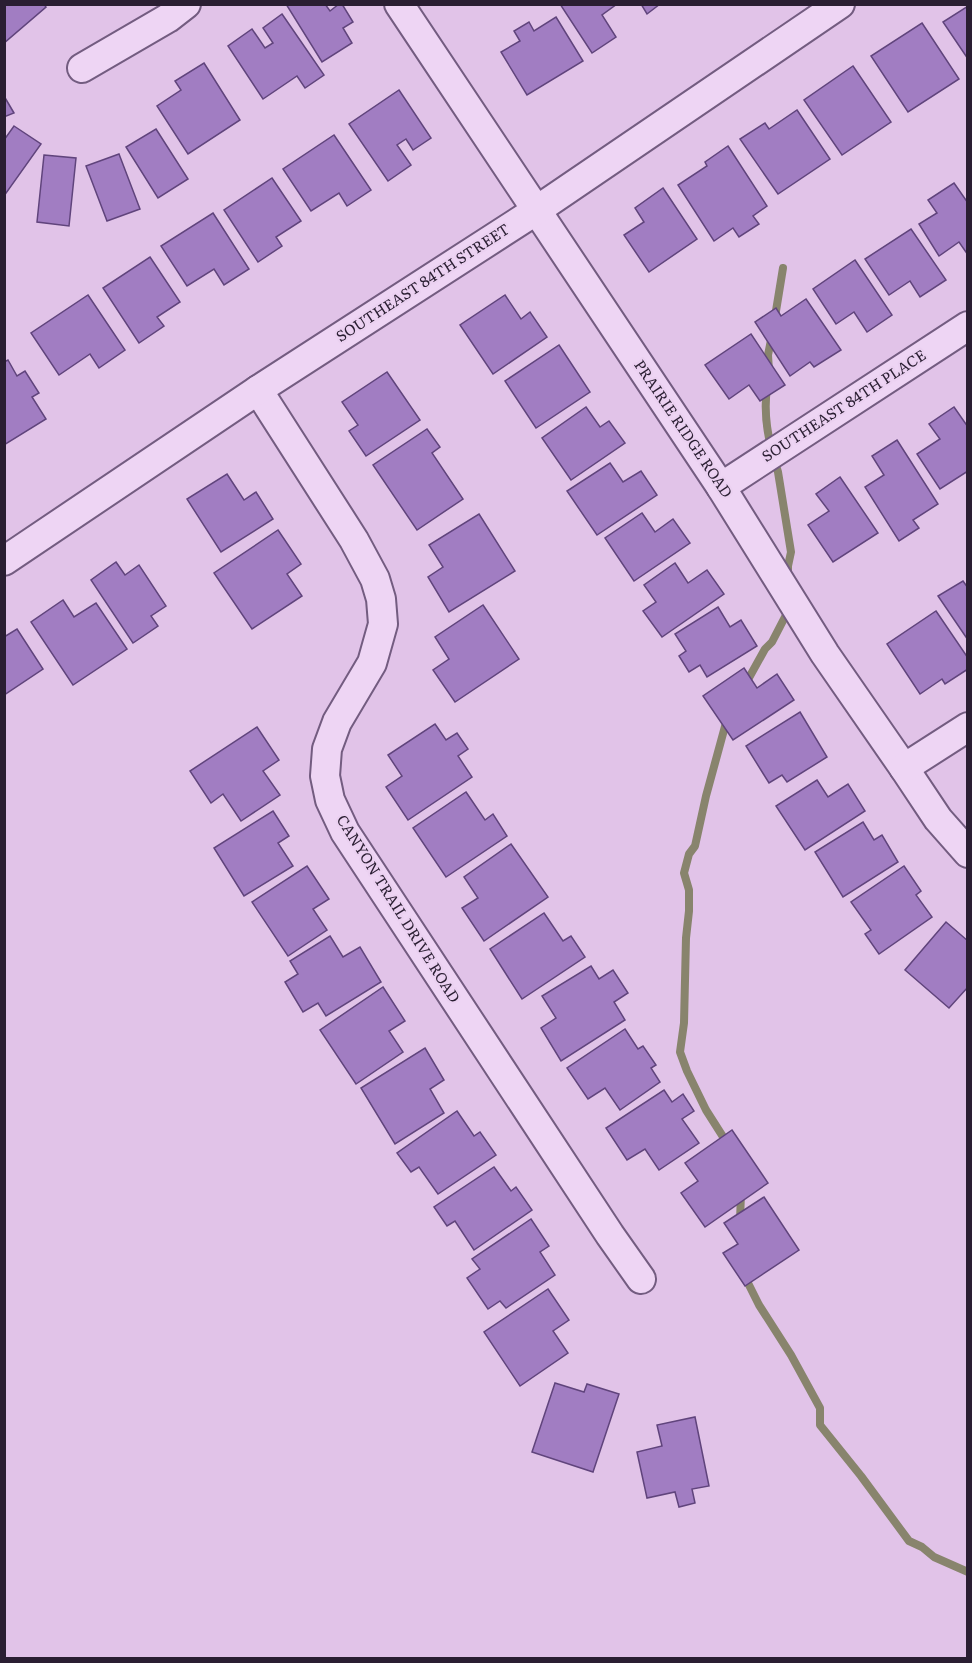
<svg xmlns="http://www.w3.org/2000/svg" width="972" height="1663" font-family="Literata,serif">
<rect width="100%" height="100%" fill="#e1c3e8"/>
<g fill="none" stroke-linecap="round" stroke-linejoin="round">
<g stroke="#88846d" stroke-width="8">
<polyline points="775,317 783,268"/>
<polyline points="769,371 768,355 772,335"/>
<path d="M767,388C764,409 766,427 771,447"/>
<polyline points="774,459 778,472 791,552 788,566 788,577"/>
<polyline points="745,685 765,649 772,642 786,615 787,607"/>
<polyline points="727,719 706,796 695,846 689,854 684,873 689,890 689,911 686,938 684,1023 680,1052 687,1071 706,1110 727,1143"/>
<polyline points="740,1222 741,1192"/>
<polyline points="744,1275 759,1305 791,1355 820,1408 820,1425 861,1476 909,1541 922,1547 934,1557 968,1572"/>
</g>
</g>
<g fill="#a17dc2" stroke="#60447c" stroke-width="1.5">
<polygon points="4,4 44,4 46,7 4,43"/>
<polygon points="286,4 325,4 330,11 339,4 342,4 353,22 343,28 352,43 322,62"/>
<polygon points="560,4 617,4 602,15 616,37 592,53"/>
<polygon points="641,4 660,4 647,14"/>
<polygon points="968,6 968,59 943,22"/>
<polygon points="282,14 324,75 305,88 297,76 263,99 228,46 252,29 265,48 273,43 263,28"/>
<polygon points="556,17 583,61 527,95 501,52 520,41 514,31 529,22 534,31"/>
<polygon points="922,23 959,79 908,112 871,56"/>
<polygon points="204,63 240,120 188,154 157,106 181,90 175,81"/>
<polygon points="853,66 891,122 842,155 804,100"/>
<polygon points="399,90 431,138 413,150 406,139 397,145 411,165 388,181 349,124"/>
<polygon points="4,96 14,113 4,117"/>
<polygon points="797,110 830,159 778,194 740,139 765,123 769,129"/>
<polygon points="14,126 41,144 4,196 4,140"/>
<polygon points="156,129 188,179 158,198 126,147"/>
<polygon points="334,135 371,190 347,206 339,193 311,211 283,169"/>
<polygon points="728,146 767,206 753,216 759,224 739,237 733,228 714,241 678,185 707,166 705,162"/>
<polygon points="119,154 140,209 107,221 86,166"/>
<polygon points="44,155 76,158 69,226 37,222"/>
<polygon points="272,178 301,221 276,237 282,246 258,262 224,210"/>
<polygon points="954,183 968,203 968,255 959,242 939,256 919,224 937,213 928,200"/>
<polygon points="663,188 697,239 649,272 624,235 644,222 635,208"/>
<polygon points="213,213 249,269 224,285 214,269 187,286 161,246"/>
<polygon points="911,229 946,280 920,297 910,281 889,295 865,259"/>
<polygon points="150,257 180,302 157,317 164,326 139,343 103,288"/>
<polygon points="855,260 892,315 867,332 854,312 836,324 813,289"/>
<polygon points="88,295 125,350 99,368 90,354 59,375 31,333"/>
<polygon points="505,295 521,319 530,312 547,337 493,374 460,325"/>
<polygon points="806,299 841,350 814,367 810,362 790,376 755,322 776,308 781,316"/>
<polygon points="751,334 785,385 760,401 749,385 729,399 705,365"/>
<polygon points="559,345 590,392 536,428 505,381"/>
<polygon points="8,360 17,376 25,371 39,393 32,397 46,419 4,445 4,362"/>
<polygon points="387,372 420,420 366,456 349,431 358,425 342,402"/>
<polygon points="586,407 600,427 609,421 625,443 571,480 542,438"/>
<polygon points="954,407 968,427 968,471 940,489 917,454 940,439 929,424"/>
<polygon points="427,429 440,447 432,453 463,499 417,530 373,465"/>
<polygon points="897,440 938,504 913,520 919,528 899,541 865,487 884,475 872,456"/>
<polygon points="610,463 623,482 641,471 657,495 597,535 567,491"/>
<polygon points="227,474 244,500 256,492 273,519 221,552 187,499"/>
<polygon points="840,477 878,533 833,562 808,525 829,511 816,494"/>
<polygon points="642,513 655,532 673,519 690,543 634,581 605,538"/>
<polygon points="479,514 515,571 449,612 428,577 443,567 429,545"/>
<polygon points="278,530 301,564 287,574 302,596 252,629 214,573"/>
<polygon points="116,562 125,575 139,565 166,606 151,616 158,626 133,643 91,580"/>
<polygon points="675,563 688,583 707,570 724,594 662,637 643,611 656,602 644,585"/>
<polygon points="963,581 968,588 968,640 938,596"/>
<polygon points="63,600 74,617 96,603 127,649 73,685 31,622"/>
<polygon points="483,605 519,659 455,702 433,670 449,659 435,637"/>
<polygon points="718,607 730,627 741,620 757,646 707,677 700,665 689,672 679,656 686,651 675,634"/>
<polygon points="936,611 968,658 968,669 945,684 942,679 920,694 887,644"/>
<polygon points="17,629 43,669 4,695 4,637"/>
<polygon points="744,668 757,688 777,674 794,700 733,740 703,696"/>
<polygon points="800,712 827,757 787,782 782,775 769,783 746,746"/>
<polygon points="435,724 446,740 457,733 468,749 458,756 472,777 408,820 386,787 402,776 388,755"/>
<polygon points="257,727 279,760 263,771 280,795 241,821 223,794 211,803 190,771"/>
<polygon points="817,780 828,797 848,784 865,811 805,850 776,806"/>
<polygon points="466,792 485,820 493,814 507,836 446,877 413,828"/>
<polygon points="273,811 289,836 278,843 293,866 244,896 214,848"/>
<polygon points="863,822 874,840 882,835 898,862 843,897 815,852"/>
<polygon points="511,844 548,897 484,941 462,908 478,898 464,877"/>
<polygon points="307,866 329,899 313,909 327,930 288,956 252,902"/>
<polygon points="904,866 921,891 916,895 932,917 879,954 865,934 871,930 851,902"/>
<polygon points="544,913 563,941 571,936 585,957 522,999 490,949"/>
<polygon points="946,922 968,941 968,987 949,1008 905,970"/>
<polygon points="330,936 343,957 360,947 381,982 326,1016 318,1003 303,1012 285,982 298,974 290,961"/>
<polygon points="591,966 599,979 613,970 628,993 614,1002 625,1020 561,1061 541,1028 556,1018 542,996"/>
<polygon points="383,987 405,1021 389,1031 403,1052 356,1084 320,1030"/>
<polygon points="625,1029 638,1049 643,1046 656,1065 651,1068 660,1082 620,1110 605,1088 588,1099 567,1068"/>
<polygon points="425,1048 444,1080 430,1089 444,1113 395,1144 361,1088"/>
<polygon points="664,1090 672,1102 683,1094 694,1111 682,1119 699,1143 659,1170 645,1149 627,1160 606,1128"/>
<polygon points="457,1111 474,1136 480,1132 496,1155 438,1194 419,1167 411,1172 397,1153"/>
<polygon points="732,1130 768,1183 705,1227 681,1193 698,1181 685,1163"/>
<polygon points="494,1167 511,1191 516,1187 532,1210 474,1250 455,1221 447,1226 434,1207"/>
<polygon points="764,1197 799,1250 745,1286 723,1253 738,1244 724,1223"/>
<polygon points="531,1219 549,1246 540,1252 555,1275 506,1308 500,1301 488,1309 467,1278 480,1269 472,1259"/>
<polygon points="548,1289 569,1320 553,1331 568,1353 520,1386 484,1332"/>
<polygon points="555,1383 584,1392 587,1384 619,1394 593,1472 532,1452"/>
<polygon points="695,1417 709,1486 692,1489 695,1503 679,1507 675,1492 647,1498 637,1452 662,1446 657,1425"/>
</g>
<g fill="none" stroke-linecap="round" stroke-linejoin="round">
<defs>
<g id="minor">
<polyline points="399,4 721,487 825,654 904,768 938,819 968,853"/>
<polyline points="82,68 168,18 186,4"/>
<polyline points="258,390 354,540 375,579 381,599 383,624 372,663 337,722 327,749 325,776 330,800 345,832 610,1235 641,1279"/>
<polyline points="721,487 968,326"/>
<polyline points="4,561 258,390 537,210 840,4"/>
<polyline points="904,768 968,727"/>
</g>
</defs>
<use href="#minor" stroke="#735c80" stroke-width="32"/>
<use href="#minor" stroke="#eed5f4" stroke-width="28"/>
</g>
<g text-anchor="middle" stroke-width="4.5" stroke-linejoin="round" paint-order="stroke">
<g font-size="15" fill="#2a1e32" stroke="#ebd1f1">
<text transform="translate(423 283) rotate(-33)" y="5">SOUTHEAST 84TH STREET</text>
<text transform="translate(844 406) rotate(-33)" y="5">SOUTHEAST 84TH PLACE</text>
<text transform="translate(683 429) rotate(56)" y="5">PRAIRIE RIDGE ROAD</text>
<text transform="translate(398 909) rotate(58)" y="5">CANYON TRAIL DRIVE ROAD</text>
</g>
</g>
<rect width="972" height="1663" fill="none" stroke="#2a1e32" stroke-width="12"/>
</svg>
